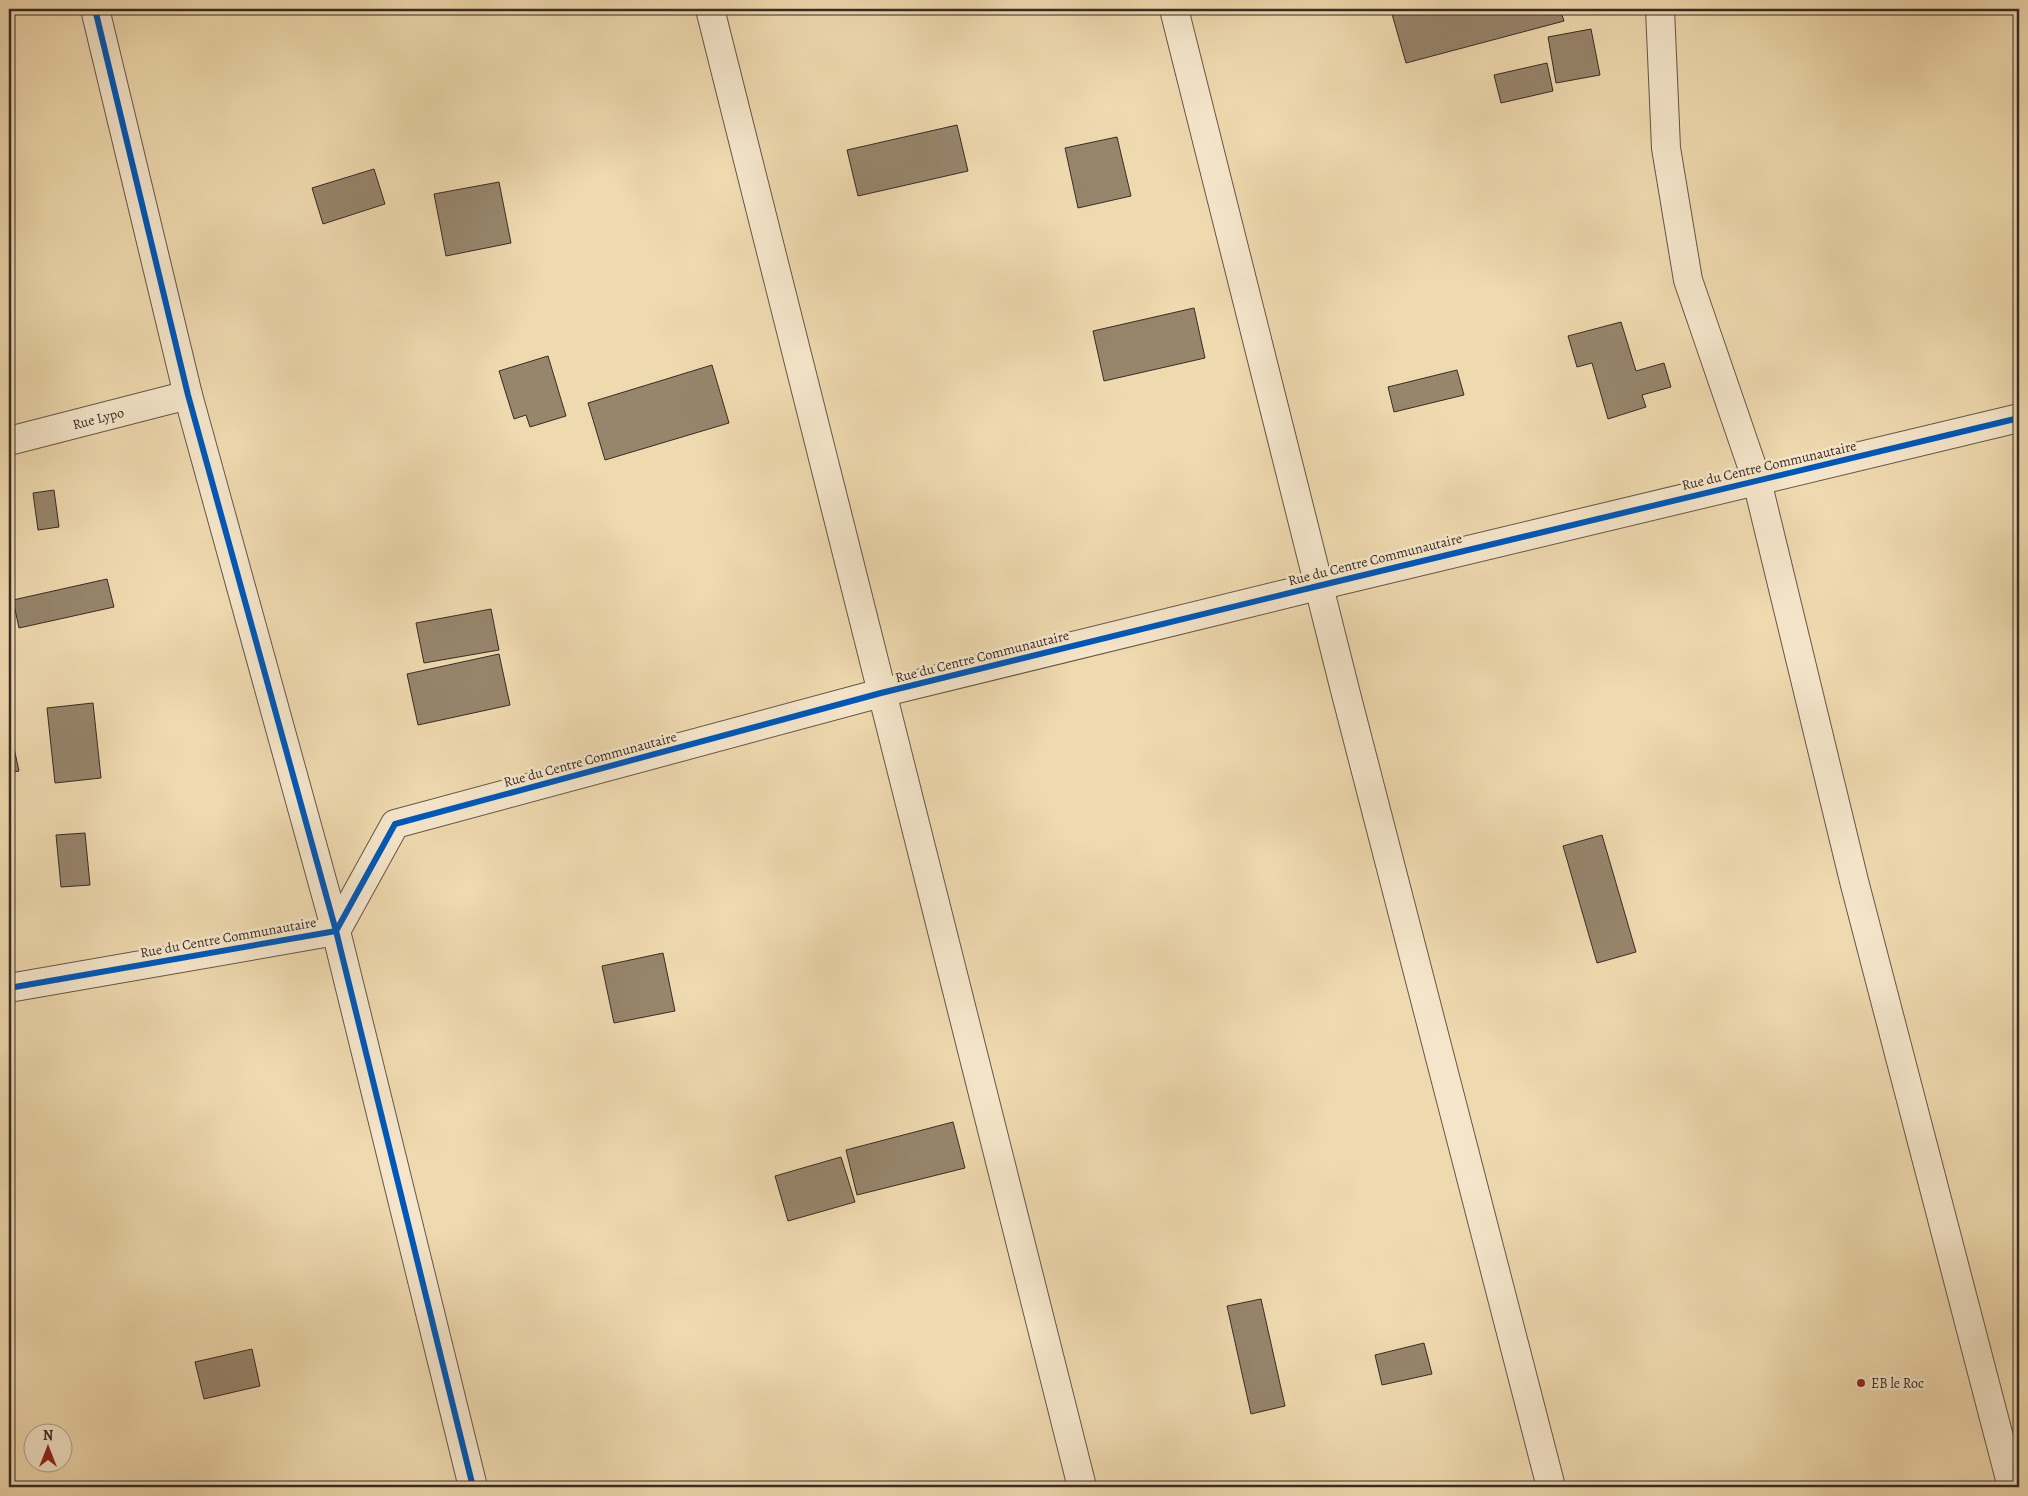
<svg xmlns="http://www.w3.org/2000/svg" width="2028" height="1496" font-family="Alegreya,serif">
<rect width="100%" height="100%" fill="#efd9af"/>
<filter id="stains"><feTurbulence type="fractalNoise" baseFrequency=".004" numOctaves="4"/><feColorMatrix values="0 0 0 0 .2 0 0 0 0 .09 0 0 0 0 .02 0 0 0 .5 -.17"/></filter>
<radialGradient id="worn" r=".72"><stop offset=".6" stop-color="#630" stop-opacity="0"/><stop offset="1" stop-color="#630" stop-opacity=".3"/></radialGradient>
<g fill="#97856c" stroke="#382b24">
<polygon points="1412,9 1560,9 1564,21 1406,63 1392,14"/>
<polygon points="1591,29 1600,75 1556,83 1548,37"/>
<polygon points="1547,63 1553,91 1501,103 1494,75"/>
<polygon points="957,125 968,171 858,196 847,150"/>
<polygon points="1117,137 1131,196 1078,208 1065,148"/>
<polygon points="374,169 385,204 323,224 312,188"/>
<polygon points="499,182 511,243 446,256 434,194"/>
<polygon points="1194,308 1205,358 1104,381 1093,331"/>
<polygon points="1621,322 1636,371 1664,363 1671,387 1642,395 1646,407 1608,419 1592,363 1577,367 1568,336"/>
<polygon points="548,356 566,416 530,427 526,415 514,419 499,371"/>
<polygon points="712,365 729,423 605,460 588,403"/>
<polygon points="1457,370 1464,395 1394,412 1388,387"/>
<polygon points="54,490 59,527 38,530 33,493"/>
<polygon points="107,579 114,607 19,628 13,600"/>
<polygon points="491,609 499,650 424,663 416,623"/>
<polygon points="499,654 510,705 418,725 407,674"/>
<polygon points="93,703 101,778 55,783 47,708"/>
<polygon points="9,725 19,771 9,773"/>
<polygon points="85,833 90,885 61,887 56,835"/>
<polygon points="1602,835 1636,952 1597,963 1563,846"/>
<polygon points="663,953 675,1011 614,1023 602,966"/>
<polygon points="953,1122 965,1168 857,1195 846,1150"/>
<polygon points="841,1157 855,1202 788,1221 775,1176"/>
<polygon points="1261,1299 1285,1406 1251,1414 1227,1306"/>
<polygon points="1424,1343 1432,1374 1382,1385 1375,1355"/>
<polygon points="252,1349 260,1386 204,1399 195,1362"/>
</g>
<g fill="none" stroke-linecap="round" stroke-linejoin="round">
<defs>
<g id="street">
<polyline points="95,9 188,395 336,931 473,1487"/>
<polyline points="710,9 1082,1487"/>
<path d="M1174,9C1297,502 1421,996 1551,1487"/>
<polyline points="1660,9 1666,148 1688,280 1757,481 1854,881 2012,1487"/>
<path id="s1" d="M9,441L188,395"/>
<polyline points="9,988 336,931 395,824 881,693 1318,586 2019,418"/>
</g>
</defs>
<use href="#street" stroke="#665647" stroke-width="30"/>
<use href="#street" stroke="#f5e6cb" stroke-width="28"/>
<defs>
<g id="cycleway">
<polyline points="95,9 188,395 336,931 473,1487"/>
<polyline points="9,988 336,931 395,824 881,693 1318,586 2019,418"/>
</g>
</defs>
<use href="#cycleway" stroke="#f5e6cb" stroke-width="9"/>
<use href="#cycleway" stroke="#0057b8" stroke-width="6"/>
</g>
<circle fill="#8f2418" stroke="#f5e6cb" stroke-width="2" cx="1861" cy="1383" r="5"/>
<g text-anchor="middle" stroke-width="5" stroke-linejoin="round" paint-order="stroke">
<g font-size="14" fill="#382b24" stroke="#f5e6cb">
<text dy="5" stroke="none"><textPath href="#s1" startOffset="92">Rue Lypo</textPath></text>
<text transform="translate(1769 465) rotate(-13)" y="5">Rue du Centre Communautaire</text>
<text transform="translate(1375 559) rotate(-14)" y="5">Rue du Centre Communautaire</text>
<text transform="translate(982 656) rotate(-14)" y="5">Rue du Centre Communautaire</text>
<text transform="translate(590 759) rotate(-15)" y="5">Rue du Centre Communautaire</text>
<text transform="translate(228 937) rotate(-10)" y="5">Rue du Centre Communautaire</text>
</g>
<g font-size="14" fill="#382b24" stroke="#f5e6cb" text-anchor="start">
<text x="1871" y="1388">EB le Roc</text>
</g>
</g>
<rect width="2028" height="1496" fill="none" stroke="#efd9af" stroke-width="30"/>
<rect x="10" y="10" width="2008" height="1476" fill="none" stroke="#382b24" stroke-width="2.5"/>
<rect x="15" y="15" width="1998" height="1466" fill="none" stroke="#382b24"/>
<g transform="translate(48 1448)"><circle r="24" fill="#f5e6cb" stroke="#a99b88"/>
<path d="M0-4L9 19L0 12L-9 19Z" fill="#8f2418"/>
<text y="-8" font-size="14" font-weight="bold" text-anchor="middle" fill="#382b24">N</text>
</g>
<rect width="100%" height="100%" filter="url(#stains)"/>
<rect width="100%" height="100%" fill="url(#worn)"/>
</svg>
